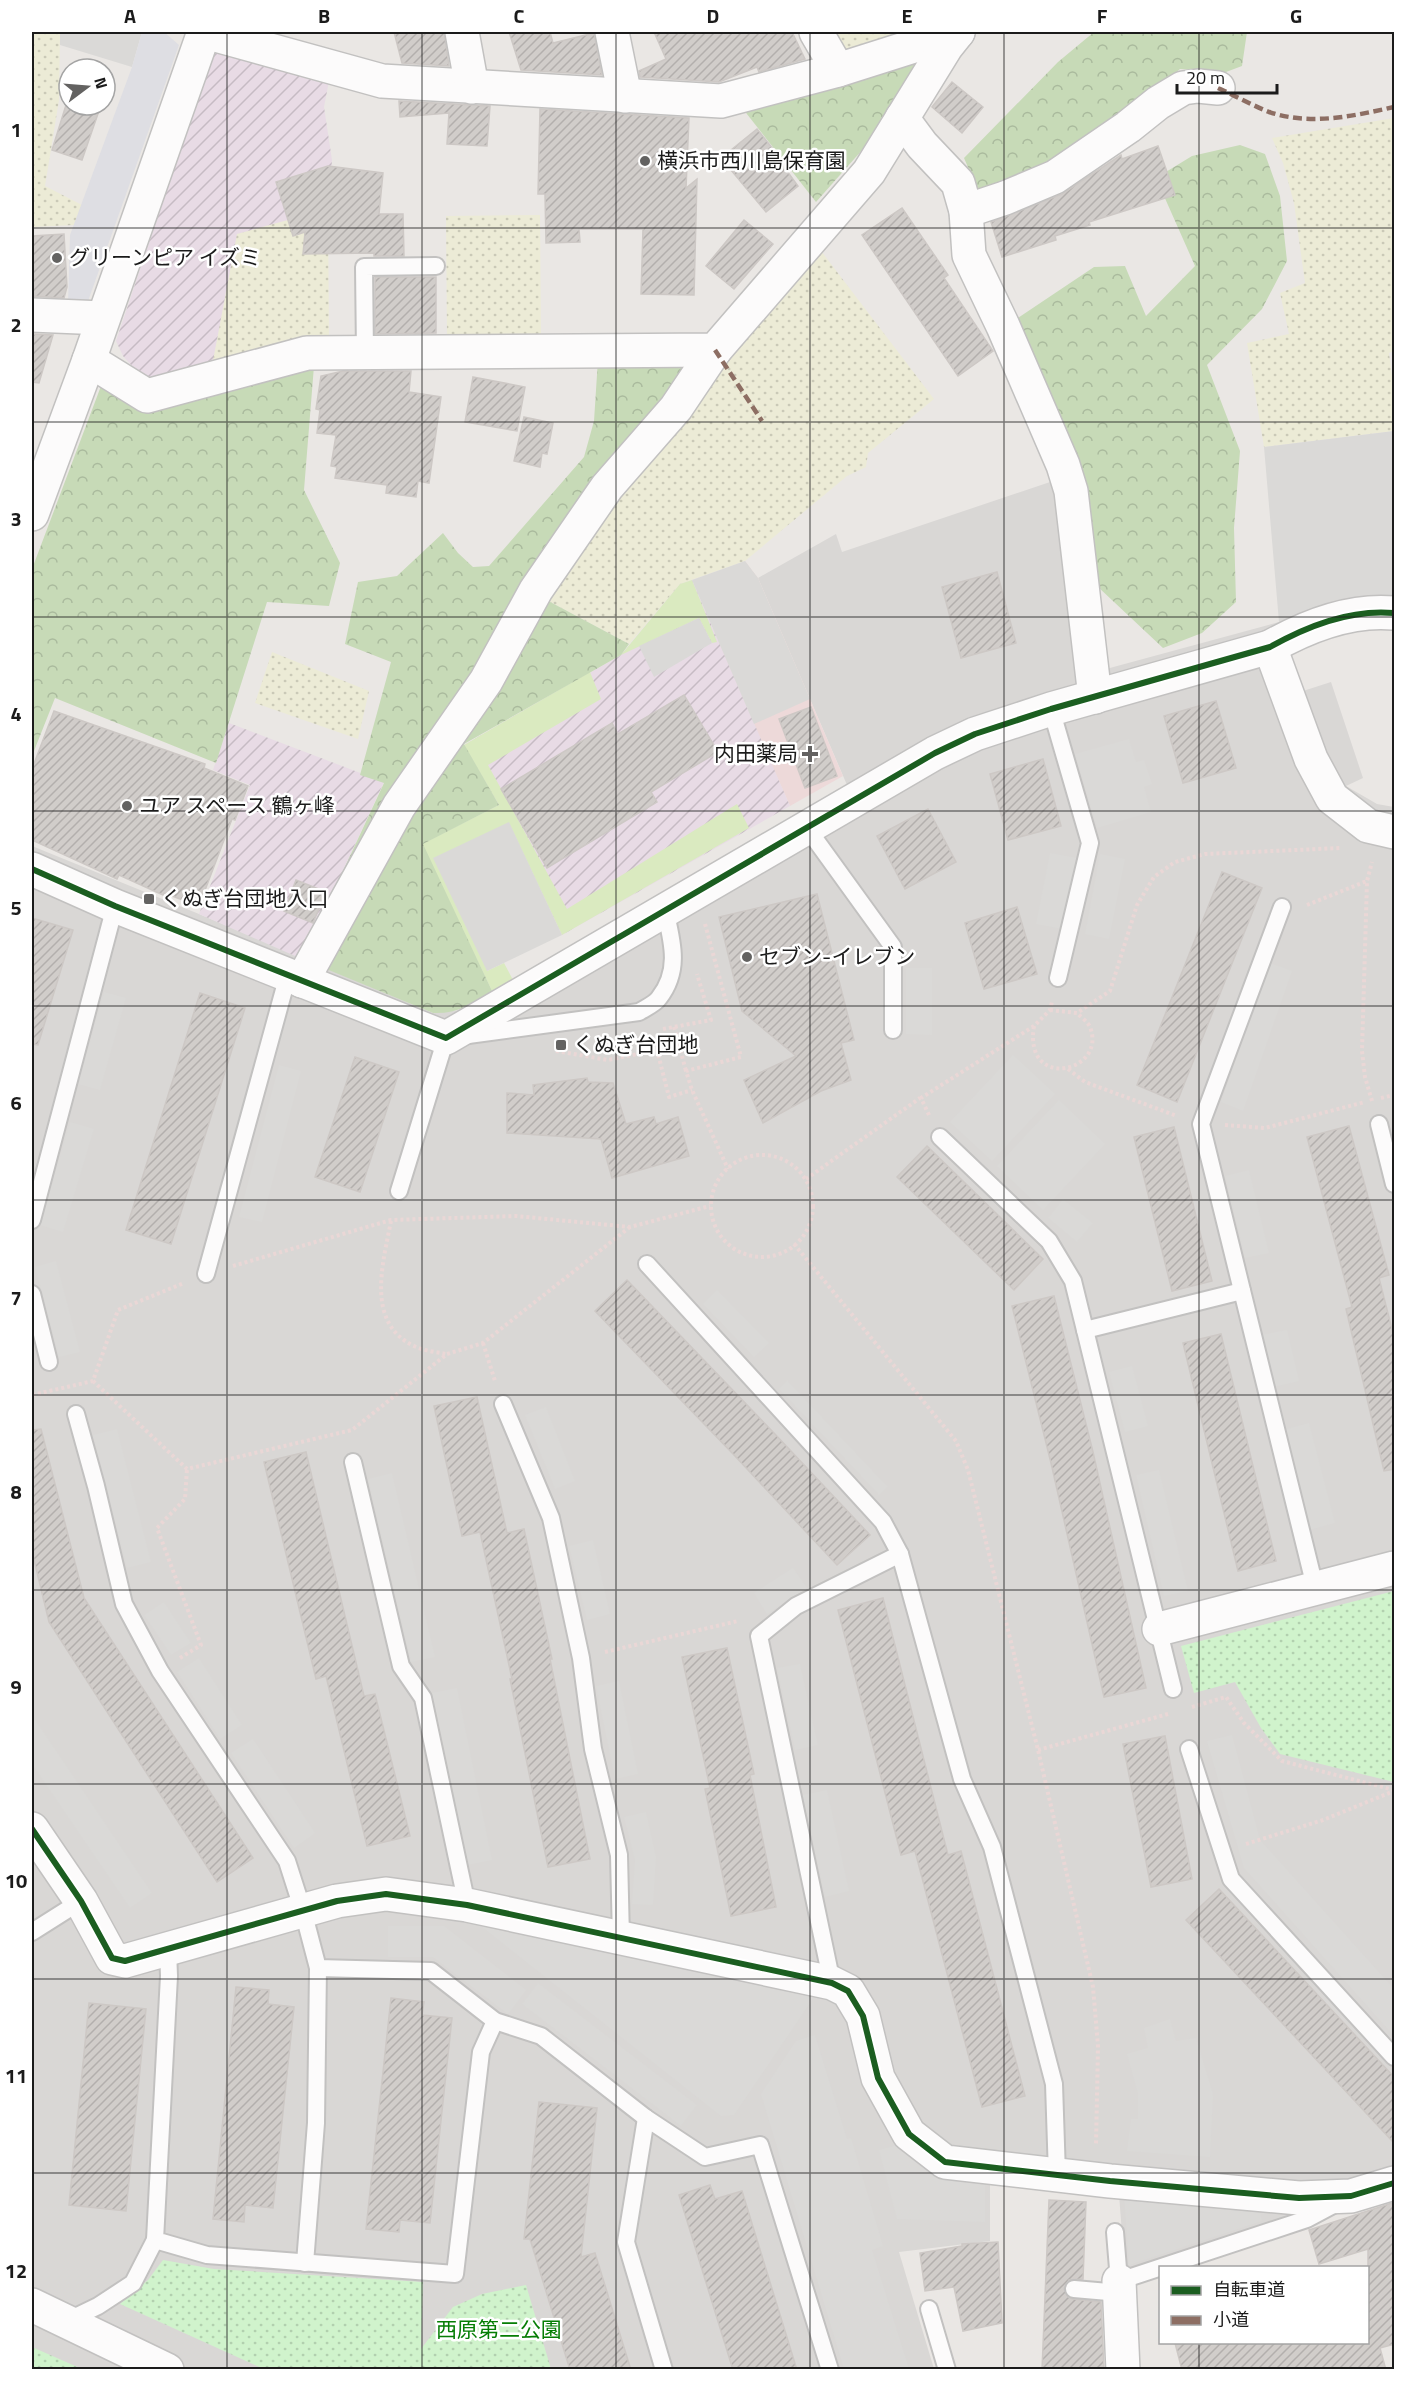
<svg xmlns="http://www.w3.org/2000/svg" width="1426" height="2401" font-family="'Titillium Web','Noto Sans JP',sans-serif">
<defs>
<pattern id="industrial-furrows" width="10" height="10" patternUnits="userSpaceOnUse" patternTransform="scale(1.5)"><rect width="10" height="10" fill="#e8dbe5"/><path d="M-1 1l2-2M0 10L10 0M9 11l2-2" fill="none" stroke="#c6bbc4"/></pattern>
<pattern id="farmland-dots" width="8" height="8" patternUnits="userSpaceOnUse" patternTransform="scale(1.5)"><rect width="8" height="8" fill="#ecebd6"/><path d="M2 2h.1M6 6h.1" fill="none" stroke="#cac9b7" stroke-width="1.8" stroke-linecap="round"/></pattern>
<pattern id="forest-crowns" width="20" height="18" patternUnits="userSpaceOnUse" patternTransform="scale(1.5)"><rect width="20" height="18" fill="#c7dab7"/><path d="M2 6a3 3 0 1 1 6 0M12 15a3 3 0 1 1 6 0" fill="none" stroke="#aaba9d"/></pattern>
<pattern id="park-dots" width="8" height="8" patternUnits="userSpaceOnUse" patternTransform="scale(1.5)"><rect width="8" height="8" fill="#d0f3cc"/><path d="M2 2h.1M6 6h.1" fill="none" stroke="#b2d0af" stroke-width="1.8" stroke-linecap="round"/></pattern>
<pattern id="building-hatch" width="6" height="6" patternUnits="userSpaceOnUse" patternTransform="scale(1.5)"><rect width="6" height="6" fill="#d1cdca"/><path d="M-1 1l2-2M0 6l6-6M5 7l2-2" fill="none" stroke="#b3afad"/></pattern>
</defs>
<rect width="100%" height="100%" fill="#eae7e4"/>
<polygon fill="#d9d7d5" points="1059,479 1084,675 1279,622 1303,691 1331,682 1363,778 1346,786 1377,804 1394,807 1394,2195 1326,2216 1301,2212 1125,2271 1119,2195 990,2185 990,2241 899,2252 934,2369 32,2369 32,846 199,914 433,1013 462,1010 847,785 758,578 836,534 842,552"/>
<polygon fill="#edd9d9" points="745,561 758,578 843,776 790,806 717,642"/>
<g fill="url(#industrial-furrows)">
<polygon points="216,43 330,76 324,107 332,160 328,209 212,366 153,379 132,366 123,356 116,341"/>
<polygon points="692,580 790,806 562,935 509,822 464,745 621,655"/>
<polygon points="229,723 384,782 302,959 199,914 250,785 213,770"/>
</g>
<g fill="url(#farmland-dots)">
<polygon points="32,32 60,32 59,100 45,186 82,205 74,225 32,227"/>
<polygon points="835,32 925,32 849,56"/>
<polygon points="1394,118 1394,351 1389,353 1394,391 1394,431 1264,447 1247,343 1289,334 1280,293 1305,283 1294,203 1283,163 1272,138"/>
<polygon points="328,209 329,338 212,366 237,234"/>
<polygon points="540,215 541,337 447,337 446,216"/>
<polygon points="815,243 934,399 868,453 866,467 847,476 745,561 680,584 629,644 539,596"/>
<polygon points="272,652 369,691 358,739 255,703"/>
</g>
<g fill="#daeac0">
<polygon points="692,580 717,642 712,643 699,618 621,655 680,584"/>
<polygon points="590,672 601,699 488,765 567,909 737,804 749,828 562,935 509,823 487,971 504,963 513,980 493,993 422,844 499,805 464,745"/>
</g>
<g fill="url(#forest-crowns)">
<polygon points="1094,32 1247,32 1242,66 1226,72 1180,69 1078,151 980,195 964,158 1058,62"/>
<polygon points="929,49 863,149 816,202 743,109"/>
<polygon points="1240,145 1265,154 1280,196 1287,261 1262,309 1207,365 1240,451 1234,528 1236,602 1202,633 1163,648 1097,586 1084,474 1015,320 1094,267 1125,266 1146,316 1195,266 1156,178 1192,156"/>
<path d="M598,359L697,360L539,596L629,644L621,655L464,744L499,805L423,844L493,993C472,1004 457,1014 433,1013L302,959L384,783L360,775L391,662L345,644L358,582L397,576L443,533L458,553L473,567L489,566L584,457L594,421Z"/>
<polygon points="314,366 304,490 340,563 329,606 267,602 216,763 55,698 32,756 32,569 101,386"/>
</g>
<g fill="url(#park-dots)">
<polygon points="1394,1591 1394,1782 1280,1754 1261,1728 1235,1682 1194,1693 1181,1646"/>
<polygon points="163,2260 214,2269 423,2282 421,2349 453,2307 482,2294 526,2285 551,2369 264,2369 120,2304 148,2280"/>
<polygon points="32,2347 82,2369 32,2369"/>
</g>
<g fill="#dad9d7">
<polygon points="60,32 142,32 132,67 60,45"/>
<polygon points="1394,431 1394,600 1324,610 1279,622 1264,447"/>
<polygon points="745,561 758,578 810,699 754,724 692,580"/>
<polygon points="699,618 712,643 654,677 639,646"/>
<polygon points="1129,739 1136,762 1144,760 1152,784 1144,787 1151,812 1097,828 1075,754"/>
<polygon points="509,822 562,935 487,971 433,858"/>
<polygon points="1050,853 1077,858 1063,929 1036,924"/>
<polygon points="1100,854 1125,859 1109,939 1085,934"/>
<polygon points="1270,963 1292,971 1243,1111 1221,1102"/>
<polygon points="906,968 932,968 932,1035 906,1034"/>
<polygon points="104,992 126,998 100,1090 78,1084"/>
<polygon points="1013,1055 1055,1094 992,1161 950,1122"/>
<polygon points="279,1065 301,1071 262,1222 239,1217"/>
<polygon points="1059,1100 1105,1144 1043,1210 997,1166"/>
<polygon points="70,1122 94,1129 63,1232 40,1225"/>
<polygon points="1249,1170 1269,1253 1245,1258 1225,1176"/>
<polygon points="1063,1199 1093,1223 1077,1242 1048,1218"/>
<polygon points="56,1261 80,1352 59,1357 35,1267"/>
<polygon points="717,1290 769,1343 754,1357 703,1304"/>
<polygon points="1287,1330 1299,1381 1273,1387 1261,1335"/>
<polygon points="1132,1366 1148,1426 1125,1432 1109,1372"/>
<polygon points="787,1380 888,1487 879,1495 779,1389"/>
<polygon points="546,1407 575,1481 555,1489 525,1415"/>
<polygon points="1309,1423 1335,1523 1309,1530 1283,1430"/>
<polygon points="117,1429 151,1562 127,1568 93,1435"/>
<polygon points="1159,1470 1188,1591 1164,1596 1136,1475"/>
<polygon points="392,1473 435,1657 411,1662 368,1479"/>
<polygon points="593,1540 610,1614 587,1620 569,1546"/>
<polygon points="793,1568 807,1588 767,1614 754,1593"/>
<polygon points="164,1602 191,1643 171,1655 144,1615"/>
<polygon points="199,1658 242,1725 220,1739 177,1672"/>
<polygon points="800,1664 818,1745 795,1750 777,1668"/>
<polygon points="619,1681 638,1774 615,1779 596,1686"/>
<polygon points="457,1688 492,1860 467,1865 432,1693"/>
<polygon points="32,1715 152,1893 130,1908 32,1764"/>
<polygon points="1232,1735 1260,1840 1394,1989 1394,2036 1244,1868 1207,1741"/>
<polygon points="253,1739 315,1833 294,1848 231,1753"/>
<polygon points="827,1790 849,1891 825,1897 803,1795"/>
<polygon points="646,1812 656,1857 653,1905 632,1904 635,1860 624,1817"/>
<polygon points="388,1926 444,1926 526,1990 508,2014 433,1957 388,1957"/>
<polygon points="481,1926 814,1997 734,2115 721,2116"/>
<polygon points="538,1983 697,2105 681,2126 522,2004"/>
<polygon points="1170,2019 1176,2041 1196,2038 1213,2094 1210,2157 1127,2151 1131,2119 1138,2119 1138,2094 1127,2054 1148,2048 1144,2028"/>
<polygon points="815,2035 847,2139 851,2138 883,2246 872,2250 909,2369 844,2369 761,2094 796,2041"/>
<polygon points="902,2144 985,2178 985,2222 897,2219 879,2150"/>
<polygon points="1124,2194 1258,2205 1262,2221 1129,2265"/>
</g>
<polygon fill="#dedee3" points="142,32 164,32 179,45 87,304 68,304 70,235 132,67"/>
<g fill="url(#building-hatch)" stroke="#cdc8c5" stroke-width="1.5">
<polygon points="394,32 444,32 449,66 402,63"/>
<polygon points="509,32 550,32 553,43 594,33 602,75 521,70"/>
<polygon points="654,32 792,32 805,59 759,72 757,67 719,82 640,77 639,71 666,59"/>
<polygon points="952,82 983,107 962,133 932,107"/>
<polygon points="399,101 490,106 487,146 447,144 449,113 400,117"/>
<polygon points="66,105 101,105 82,160 52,150"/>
<polygon points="540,109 689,118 686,188 697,179 694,295 641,294 643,229 579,229 580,242 546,243 545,194 538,194"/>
<polygon points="757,129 789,169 787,171 798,186 766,212 721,158"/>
<polygon points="1158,146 1175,195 1089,222 1090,225 1055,236 1056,240 1002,257 991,222 1062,194 1121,155 1122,159"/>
<polygon points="328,166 383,173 379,214 403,214 404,256 374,256 374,253 303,254 305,232 293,236 276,182"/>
<polygon points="902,208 948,275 944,278 993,351 958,376 862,235"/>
<polygon points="744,220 773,244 734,289 706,266"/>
<polygon points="64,234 67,287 64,298 32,296 32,236"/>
<polygon points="375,277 436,277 436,333 375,334"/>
<polygon points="32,334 53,335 39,383 32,382"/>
<polygon points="343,371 411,371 409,392 441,397 429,483 418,481 416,497 386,493 387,485 335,478 337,467 331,466 336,435 317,433 320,410 316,409 321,376"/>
<polygon points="473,377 525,387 517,431 465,422"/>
<polygon points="524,417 553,423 547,454 542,453 540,467 514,461"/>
<polygon points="997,572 1016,643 961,658 942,587"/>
<polygon points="684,695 718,752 651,792 657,802 547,868 501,789 612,723 618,734"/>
<polygon points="1216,701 1236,768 1183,783 1164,716"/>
<polygon points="811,707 837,776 805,788 779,719"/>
<polygon points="54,711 205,764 204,768 248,786 235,820 232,819 199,906 164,893 163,895 119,875 117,879 32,840 32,769"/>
<polygon points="1043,759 1061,826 1008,840 990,774"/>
<polygon points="928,809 956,862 905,889 877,836"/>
<polygon points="1222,872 1262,888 1177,1102 1137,1085"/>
<polygon points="296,880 326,892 313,923 284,911"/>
<polygon points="817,894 854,1040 841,1043 851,1080 821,1091 763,1123 744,1080 796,1056 742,1011 719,917"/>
<polygon points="1017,907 1037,974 984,989 965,923"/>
<polygon points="32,918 73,930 38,1045 32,1044"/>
<polygon points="200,993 245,1008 171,1244 126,1230"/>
<polygon points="355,1057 399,1072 360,1192 315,1177"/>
<polygon points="587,1078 588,1082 613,1083 626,1124 654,1117 656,1124 678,1117 689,1156 612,1178 601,1139 507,1133 507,1093 534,1095 533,1085"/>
<polygon points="1349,1126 1389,1275 1379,1278 1395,1341 1395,1469 1384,1471 1346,1309 1352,1307 1307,1137"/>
<polygon points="1174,1127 1212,1281 1172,1291 1134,1137"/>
<polygon points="927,1146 1043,1259 1014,1290 897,1177"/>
<polygon points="627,1280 774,1433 870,1535 837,1565 734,1455 595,1311"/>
<polygon points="1054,1296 1093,1452 1146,1688 1104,1697 1051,1463 1012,1306"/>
<polygon points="1221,1334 1276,1561 1238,1571 1183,1343"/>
<polygon points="477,1397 507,1533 524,1529 552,1659 550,1659 590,1859 548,1867 510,1679 512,1679 480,1532 462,1536 434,1406"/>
<polygon points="41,1429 84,1598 253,1858 217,1882 49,1622 32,1552 32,1430"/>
<polygon points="306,1452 364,1696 375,1694 410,1836 367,1846 326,1676 316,1679 264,1462"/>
<polygon points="883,1598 948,1855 961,1851 1025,2096 982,2107 915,1851 901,1855 838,1610"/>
<polygon points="727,1648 754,1774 750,1775 776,1907 731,1916 705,1789 710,1788 682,1657"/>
<polygon points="1165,1736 1192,1879 1151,1887 1123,1744"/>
<polygon points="1219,1889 1395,2078 1395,2144 1186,1920"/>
<polygon points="236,1987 269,1990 268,2004 294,2007 273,2208 245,2205 244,2222 213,2219"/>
<polygon points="391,1998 424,2002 422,2015 452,2018 430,2223 400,2220 399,2232 366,2229"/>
<polygon points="89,2003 146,2009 126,2211 69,2205"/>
<polygon points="539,2102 597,2108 581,2257 595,2253 631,2370 570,2370 530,2239 524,2239"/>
<polygon points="710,2185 715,2199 742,2191 797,2370 733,2370 679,2195"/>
<polygon points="1049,2200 1086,2202 1083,2279 1069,2280 1064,2289 1068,2297 1073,2299 1101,2302 1104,2370 1042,2370"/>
<polygon points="1395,2202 1395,2344 1380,2348 1386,2370 1182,2370 1175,2343 1368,2343 1368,2249 1319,2264 1309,2230"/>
<polygon points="998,2242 1002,2323 963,2331 954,2287 925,2291 920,2253 962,2246 962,2244"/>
</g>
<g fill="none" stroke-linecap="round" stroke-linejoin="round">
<defs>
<g id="service">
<polyline points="365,354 364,267 436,266"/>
<polyline points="1051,709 1090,843 1058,978"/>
<polyline points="807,828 893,947 893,1030"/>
<polyline points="1282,907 1201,1124 1315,1587"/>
<polyline points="1379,1124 1394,1184"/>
<polyline points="940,1137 1049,1241 1073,1281 1173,1689"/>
<path d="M399,1191L446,1038L639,1012C645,1008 655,1004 659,998C681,970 672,941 665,910"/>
<polyline points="32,1220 115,906"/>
<polyline points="647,1264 883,1522 900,1554"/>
<polyline points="206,1274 288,975"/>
<polyline points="32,1294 49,1362"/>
<polyline points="1085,1330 1242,1291"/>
<polyline points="503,1404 551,1518 581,1658 593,1749 619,1855 621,1939"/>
<polyline points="76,1414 96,1486 124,1604 160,1671 287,1861 303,1911 318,1968 431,1971 495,2021 541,2036 646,2118 705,2157 760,2145 830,2370"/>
<polyline points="353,1462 401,1666 423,1698 467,1905"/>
<polyline points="1189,1749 1231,1879 1394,2057"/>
<polyline points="32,1932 81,1901"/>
<polyline points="168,1950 169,1976 155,2240 207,2255 455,2274 481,2052 495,2021"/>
<polyline points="832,1983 759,1636 796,1606 900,1554 962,1779 992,1847 1054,2084 1057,2175"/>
<polyline points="646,2118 626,2242 664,2370"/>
<polyline points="1115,2232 1119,2281 1307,2219 1337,2203"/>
<polyline points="305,2263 316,2123 318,1968"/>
<polyline points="1074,2289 1120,2293"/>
<polyline points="929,2309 947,2370"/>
<polyline points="67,2321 98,2306 133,2283 155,2240"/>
</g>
<g id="minor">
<polyline points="205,32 382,81 721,101 838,70 958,32"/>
<polyline points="462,32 472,87"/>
<polyline points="612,32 625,96"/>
<polyline points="816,32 838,70"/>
<polyline points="902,118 922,145 958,183 966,211 969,255 1003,326 1063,465 1071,491 1095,697"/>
<polyline points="966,211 1005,198 1055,177 1128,127 1158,103 1183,88 1198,86 1218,88"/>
<polyline points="32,315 103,318"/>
<polyline points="89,360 147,396 307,353 715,350 869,172 946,47 958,32"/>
<path d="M1270,647C1307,626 1352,609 1394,613"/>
<polyline points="302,981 399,806 486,681 536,590 607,487 676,408 715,350"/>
<polyline points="1159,1629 1394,1568"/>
<polyline points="32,1829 81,1901 112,1958 125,1961 337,1901 386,1894 467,1905 832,1983 848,1991 863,2016 878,2078 909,2134 945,2162 1110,2181 1299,2198 1351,2196 1394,2183"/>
<polyline points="1119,2281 1123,2370"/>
</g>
<g id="tertiary">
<polyline points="32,514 89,360 204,32"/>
<polyline points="32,869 115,906 446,1038 935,753 975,734 1051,709 1270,647 1311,759 1332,798 1368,826 1394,832"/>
<polyline points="32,2305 167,2370"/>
</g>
</defs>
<use href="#service" stroke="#c2c1c0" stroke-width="20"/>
<use href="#minor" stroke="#c2c1c0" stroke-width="36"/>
<use href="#tertiary" stroke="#c2c1c0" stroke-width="36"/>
<g stroke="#ead7d6" stroke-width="4" stroke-dasharray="3 3" stroke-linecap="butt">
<polyline points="1307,905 1367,881"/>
<polyline points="705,924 741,1057 686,1071 692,1090 728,1169"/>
<polyline points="1050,1010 1077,1013 1110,991 1137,905 1154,877 1175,862 1205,854 1341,848"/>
<path d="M1034,1026C1023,1092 1108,1072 1090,1027C1088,1022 1081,1017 1077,1013"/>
<polyline points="674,1027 686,1071"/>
<polyline points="663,1029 711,1020 697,974"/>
<polyline points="556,1051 608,1060 657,1050 669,1097 692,1090"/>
<polyline points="1068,1069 1085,1082 1177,1116"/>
<polyline points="1381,1098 1394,1095"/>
<polyline points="1372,1101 1365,1077 1362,1051 1367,881 1372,862"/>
<polyline points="929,1115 921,1098 1034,1026 1050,1010 1052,1002"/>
<polyline points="1225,1125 1265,1128 1365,1102"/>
<circle cx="762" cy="1206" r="51"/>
<polyline points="806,1179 920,1098"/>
<path d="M391,1221C383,1263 365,1323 414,1346C424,1351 436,1352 446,1354"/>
<polyline points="794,1244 956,1441 968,1470 1038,1750 1093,1987 1098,2046 1096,2145"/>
<polyline points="233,1266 391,1220 516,1216 630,1227 710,1206"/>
<polyline points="483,1343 495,1381"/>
<polyline points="93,1381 187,1469 352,1430 447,1354 483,1343 630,1227"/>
<polyline points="32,1395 93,1381 118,1310 184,1283"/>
<polyline points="605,1652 738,1621"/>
<polyline points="180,1658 201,1645 157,1528 185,1499 187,1469"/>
<polyline points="1192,1707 1226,1697 1244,1723 1282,1761 1394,1790"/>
<polyline points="1038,1750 1168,1714"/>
<polyline points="1246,1844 1323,1820 1394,1791"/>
</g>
<use href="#service" stroke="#fcfbfb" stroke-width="16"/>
<use href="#minor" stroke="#fcfbfb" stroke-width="33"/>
<use href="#tertiary" stroke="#fcfbfb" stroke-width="33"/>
<g stroke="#8d6e63" stroke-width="4.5" stroke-dasharray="9 4.5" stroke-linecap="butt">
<path d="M1218,88C1235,96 1252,105 1269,112C1311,126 1353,116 1394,107"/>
<polyline points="715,350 762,421"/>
</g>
<defs>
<g id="cycleway">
<path d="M32,869L115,906L446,1038L935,753L975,734L1051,709L1270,647C1307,626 1352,609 1394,613"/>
<polyline points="32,1829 81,1901 112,1958 125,1961 337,1901 386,1894 467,1905 832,1983 848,1991 863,2016 878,2078 909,2134 945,2162 1110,2181 1299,2198 1351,2196 1394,2183"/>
</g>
</defs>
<use href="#cycleway" stroke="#fff" stroke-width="10"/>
<use href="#cycleway" stroke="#1b5e20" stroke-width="6"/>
</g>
<path fill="none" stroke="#1b1b1b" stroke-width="1.5" stroke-opacity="0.55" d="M227,32V2370M422,32V2370M616,32V2370M810,32V2370M1004,32V2370M1199,32V2268M32,228H1394M32,422H1394M32,617H1394M32,811H1394M32,1006H1394M32,1200H1394M32,1395H1394M32,1590H1394M32,1784H1394M32,1979H1394M32,2173H1394M1199,2342V2370"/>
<g fill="#636261" stroke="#fff" stroke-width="2">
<circle cx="645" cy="161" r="6"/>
<circle cx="57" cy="258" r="6"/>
<path d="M807 745h6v6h6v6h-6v6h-6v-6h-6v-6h6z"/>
<circle cx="127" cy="806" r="6"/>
<rect x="143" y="893" width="12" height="12" rx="3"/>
<circle cx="747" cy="957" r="6"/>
<rect x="555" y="1039" width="12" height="12" rx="3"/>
</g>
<g text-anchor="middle" stroke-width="5" stroke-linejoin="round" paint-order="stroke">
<g font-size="21" fill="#1b1b1b" stroke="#fff" text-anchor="start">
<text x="657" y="168">横浜市西川島保育園</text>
<text x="69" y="265">グリーンピア イズミ</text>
<text x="798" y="761" text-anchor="end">内田薬局</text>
<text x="139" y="813">ユア スペース 鶴ヶ峰</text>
<text x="161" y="906">くぬぎ台団地入口</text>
<text x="759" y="964">セブン-イレブン</text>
<text x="573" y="1052">くぬぎ台団地</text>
</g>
<g font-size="21" fill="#067e05" stroke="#fff">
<text x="499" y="2337">西原第二公園</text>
</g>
</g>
<rect width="1426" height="2401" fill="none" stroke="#ffffff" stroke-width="66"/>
<rect x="1159" y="2266" width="210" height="78" fill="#ffffff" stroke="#a4a4a4" stroke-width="1.5"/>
<rect x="1171" y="2286" width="30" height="9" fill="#1b5e20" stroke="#a4a4a4" stroke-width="1.5"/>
<text x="1213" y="2296" font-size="18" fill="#1b1b1b">自転車道</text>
<rect x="1171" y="2316" width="30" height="9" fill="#8d6e63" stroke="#a4a4a4" stroke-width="1.5"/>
<text x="1213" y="2326" font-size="18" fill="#1b1b1b">小道</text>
<g transform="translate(87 87) rotate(74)"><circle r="28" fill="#ffffff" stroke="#a4a4a4" stroke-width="1.5"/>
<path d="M0-4.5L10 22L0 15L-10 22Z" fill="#636261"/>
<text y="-9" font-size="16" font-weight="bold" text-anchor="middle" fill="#1b1b1b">N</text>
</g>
<path d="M1177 84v9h100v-9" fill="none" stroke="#1b1b1b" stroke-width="3"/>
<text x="1186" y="84" font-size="18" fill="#1b1b1b" stroke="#ffffff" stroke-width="4.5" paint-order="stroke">20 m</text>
<rect x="33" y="33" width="1360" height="2335" fill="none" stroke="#1b1b1b" stroke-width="2"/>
<g font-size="20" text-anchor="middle" font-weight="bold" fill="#1b1b1b">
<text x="130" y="23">A</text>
<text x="324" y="23">B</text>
<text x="519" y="23">C</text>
<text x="713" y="23">D</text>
<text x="907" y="23">E</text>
<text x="1102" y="23">F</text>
<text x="1296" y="23">G</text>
<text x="16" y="137">1</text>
<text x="16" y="332">2</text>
<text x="16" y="526">3</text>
<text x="16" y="721">4</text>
<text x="16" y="915">5</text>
<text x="16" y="1110">6</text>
<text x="16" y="1305">7</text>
<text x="16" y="1499">8</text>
<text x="16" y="1694">9</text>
<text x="16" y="1888">10</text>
<text x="16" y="2083">11</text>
<text x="16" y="2278">12</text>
</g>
</svg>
